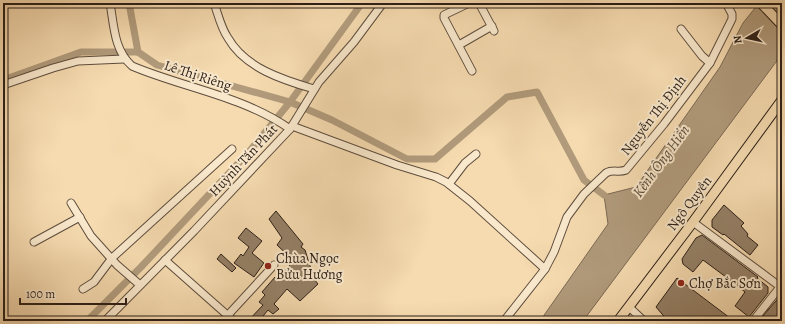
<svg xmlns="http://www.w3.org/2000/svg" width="785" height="324" font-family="Alegreya,serif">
<rect width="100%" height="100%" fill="#f6dbb0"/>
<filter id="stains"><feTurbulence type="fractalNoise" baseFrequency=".005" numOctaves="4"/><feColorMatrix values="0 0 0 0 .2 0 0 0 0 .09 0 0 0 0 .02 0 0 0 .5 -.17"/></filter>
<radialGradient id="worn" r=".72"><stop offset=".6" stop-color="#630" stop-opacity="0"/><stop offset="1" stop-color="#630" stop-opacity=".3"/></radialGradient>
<polygon fill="#b19b7c" stroke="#7b6954" points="759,3 782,3 782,54 583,321 540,321 608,224 604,195 636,187 720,67 743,23"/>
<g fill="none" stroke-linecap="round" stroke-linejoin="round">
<g stroke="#b19b7c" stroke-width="7">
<polyline points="129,3 138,52 157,65 290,102 332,120 407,159 435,159 507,97 537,92 584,180 604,195"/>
<polyline points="3,80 81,52 138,52"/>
<polyline points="87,321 141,267 248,153 290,102 362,3"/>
</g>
</g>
<g fill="#958067" stroke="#2b1e17">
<polygon points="724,205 744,223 741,226 748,234 747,236 758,245 750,255 724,234 723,235 712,227 712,220"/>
<polygon points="276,211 303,244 301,247 305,250 314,279 318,284 300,301 287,289 274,304 279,309 273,314 268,310 259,321 248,321 263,305 259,302 265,295 262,292 275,277 276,279 294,261 277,245 282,238 269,219"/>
<polygon points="246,228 262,241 252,253 264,263 254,277 234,263 241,254 243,256 249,247 238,238"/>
<polygon points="702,235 758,277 757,278 768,287 768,293 749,317 735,306 745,292 730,280 703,260 693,272 683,264 682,259 696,238"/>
<polygon points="221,254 236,268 232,272 217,259"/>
<polygon points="677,278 734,321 668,321 656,307"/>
<polygon points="782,294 782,321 759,321 762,317"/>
</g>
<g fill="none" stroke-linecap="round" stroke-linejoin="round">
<defs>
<g id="minor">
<path d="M110,3C114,26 114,50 132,66C184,88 243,96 290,129"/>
<path d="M214,3C218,14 221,28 228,38C245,68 283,80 314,89"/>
<polyline points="469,3 444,15 444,18 472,71"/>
<polyline points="479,3 494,31"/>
<polyline points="681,29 702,56 710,63"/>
<polyline points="459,45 492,26"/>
<polyline points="3,85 53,68 78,61 124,59"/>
<polyline points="292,126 397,165 436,177 446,182 470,201 545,269"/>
<polyline points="449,184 465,163 476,154"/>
<polyline points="71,203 91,236 117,265 140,285"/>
<polyline points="693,222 782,288"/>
<polyline points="34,242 80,217"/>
<polyline points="165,260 234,321"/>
<polyline points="83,289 94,282 112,258 232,149"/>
<polyline points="629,307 644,321"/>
<polyline points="228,315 274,265"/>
<polyline points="105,321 194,231 290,129 319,82 354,42 383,3"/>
<path d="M504,321L545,269L554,252L567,217L584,194L606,173C613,169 619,173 626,170L664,124L710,63L732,19V14L726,3"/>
<polyline points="753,321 780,287"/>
</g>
<g id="major">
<polyline points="761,3 782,25"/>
<polyline points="618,321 693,222 782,100"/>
</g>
</defs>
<use href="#minor" stroke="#5e4d3d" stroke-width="9"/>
<use href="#major" stroke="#2b1e17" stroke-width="11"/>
<use href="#minor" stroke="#f9e8cc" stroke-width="7"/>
<use href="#major" stroke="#f6dbb0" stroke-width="9"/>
</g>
<g fill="#8f2418" stroke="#f9e8cc" stroke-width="1.5">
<circle cx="268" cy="266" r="4"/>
<circle cx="681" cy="283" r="4"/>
</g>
<g text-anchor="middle" stroke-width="4" stroke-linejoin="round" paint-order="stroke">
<g font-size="14" fill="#2b1e17" stroke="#f9e8cc">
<text transform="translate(198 75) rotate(18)" y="5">Lê Thị Riêng</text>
<text transform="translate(653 115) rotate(-52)" y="5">Nguyễn Thị Định</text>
<text transform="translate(243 160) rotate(-47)" y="5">Huỳnh Tấn Phát</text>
<text transform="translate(689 203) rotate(-53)" y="5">Ngô Quyền</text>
</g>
<g font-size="14" fill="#2b1e17" stroke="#f9e8cc" text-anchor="start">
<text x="276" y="263">Chùa Ngọc<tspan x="276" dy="16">Bửu Hương</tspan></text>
<text x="689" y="288">Chợ Bắc Sơn</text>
</g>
<g font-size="15" font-style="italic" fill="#5a4a3a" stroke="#f9e8cc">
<text transform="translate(661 161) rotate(-54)" y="5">Kênh Ông Hiển</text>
</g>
</g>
<rect width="785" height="324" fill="none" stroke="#f6dbb0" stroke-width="16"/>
<rect x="4" y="4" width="777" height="316" fill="none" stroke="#2b1e17" stroke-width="2"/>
<rect x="8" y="8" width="769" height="308" fill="none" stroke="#2b1e17"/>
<g transform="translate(747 38) rotate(261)" stroke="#f9e8cc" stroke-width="3" paint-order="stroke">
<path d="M0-3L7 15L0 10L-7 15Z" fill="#2b1e17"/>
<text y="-6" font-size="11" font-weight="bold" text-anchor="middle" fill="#2b1e17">N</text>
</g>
<path d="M20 298v6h106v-6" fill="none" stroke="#2b1e17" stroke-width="2"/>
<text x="26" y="298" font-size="12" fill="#2b1e17" stroke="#f9e8cc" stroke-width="3" paint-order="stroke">100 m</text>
<rect width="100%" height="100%" filter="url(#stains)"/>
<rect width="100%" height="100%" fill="url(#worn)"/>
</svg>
